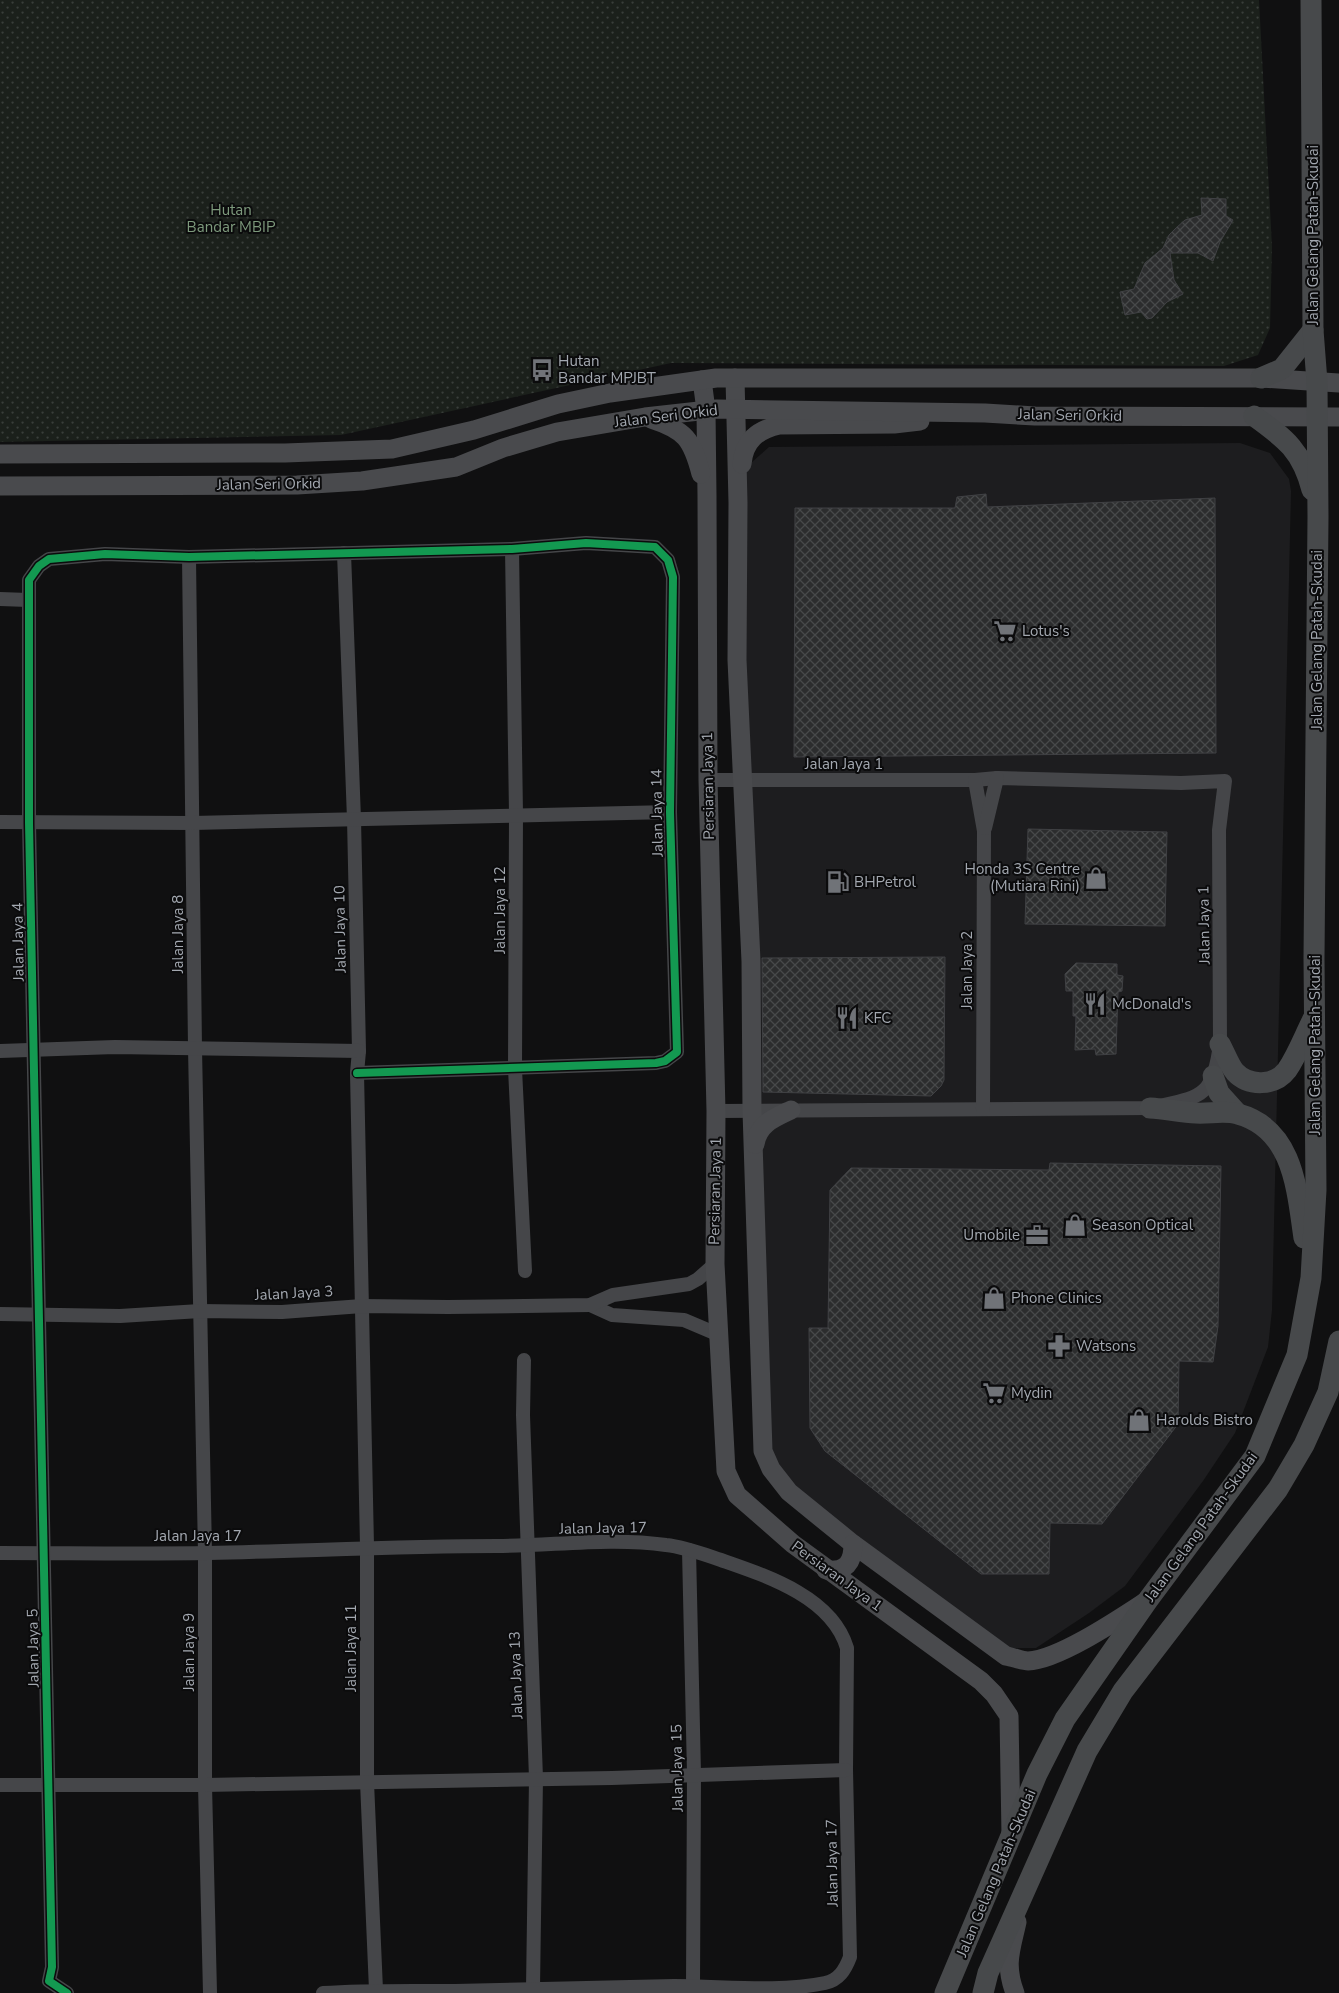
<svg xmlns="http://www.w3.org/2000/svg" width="1339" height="1993" font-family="'Nunito Sans',sans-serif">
<defs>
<pattern id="park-dots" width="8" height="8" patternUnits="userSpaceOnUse" patternTransform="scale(1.25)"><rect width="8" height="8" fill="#1b201b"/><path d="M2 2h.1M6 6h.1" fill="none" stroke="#393e3a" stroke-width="1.8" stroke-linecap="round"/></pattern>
<pattern id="building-cross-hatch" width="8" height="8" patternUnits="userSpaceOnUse" patternTransform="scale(1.25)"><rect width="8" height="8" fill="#2c2d2e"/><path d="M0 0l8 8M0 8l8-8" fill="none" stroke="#47494a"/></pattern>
</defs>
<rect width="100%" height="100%" fill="#101011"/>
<polygon fill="#1d1d1f" points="1240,443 1270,453 1289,479 1291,491 1272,1310 1268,1347 1235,1433 1203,1481 1125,1586 1089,1613 1036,1648 1007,1648 772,1472 738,485 752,462 769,447"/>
<polygon fill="url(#park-dots)" points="0,0 1259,0 1272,247 1270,328 1258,355 1224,366 671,363 341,435 0,442"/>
<g fill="url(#building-cross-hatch)" stroke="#404144">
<polygon points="1201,198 1226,199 1226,216 1233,220 1220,242 1213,261 1198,253 1170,253 1174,280 1183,294 1167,302 1152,318 1147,319 1141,312 1125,315 1120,292 1134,289 1145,263 1163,248 1169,235 1176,228 1185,220 1202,215"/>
<polygon points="986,494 987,507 1215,498 1216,753 794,757 795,508 955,508 957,497"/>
<polygon points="1028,829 1167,832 1165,926 1025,924"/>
<polygon points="945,957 944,1080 941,1086 931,1096 763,1092 762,958"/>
<polygon points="1076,963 1117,964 1117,975 1123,976 1122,991 1118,992 1116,1054 1096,1055 1095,1049 1075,1050 1076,1016 1073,1016 1073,991 1066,991 1065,974"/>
<polygon points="1050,1163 1221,1166 1218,1326 1213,1362 1179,1361 1178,1424 1102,1524 1050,1523 1049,1574 981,1574 825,1451 810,1428 809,1328 828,1328 830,1190 851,1168 1049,1170"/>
</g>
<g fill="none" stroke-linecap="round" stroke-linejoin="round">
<g stroke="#454649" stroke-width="14">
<polyline points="512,549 516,814 515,1069 525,1271"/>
<polyline points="344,553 354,819 359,1051 357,1073 367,1546 367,1782 376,1990"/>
<polyline points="189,557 195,1048 205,1553 205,1785 210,1993"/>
<polyline points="0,599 28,600"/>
<path d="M708,780H975L997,778L1181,783L1225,781L1219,830L1220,1044C1213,1100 1199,1097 1150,1108L716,1111"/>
<polyline points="975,780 984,831 983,1109"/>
<polyline points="0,822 193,823 670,812"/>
<polyline points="985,828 997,778"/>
<polyline points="0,1051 115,1047 359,1051"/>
<polyline points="590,1305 612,1315 684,1320 717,1334"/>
<polyline points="0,1314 120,1316 200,1311 282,1312 362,1306 448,1307 590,1305 613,1295 689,1284 698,1279 715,1264"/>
<polyline points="524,1360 523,1415 536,1778 533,1988"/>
<polyline points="689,1550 694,1774 693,1986"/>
<path d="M0,1553C70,1553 139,1554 209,1553C305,1551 401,1546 497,1546C553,1546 610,1537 666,1545C685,1547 703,1554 721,1560C767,1576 832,1597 847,1648L846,1770L850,1957C845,1970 839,1980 825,1983C776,1993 724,1986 674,1986C601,1987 528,1990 455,1991C411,1991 367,1990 323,1993"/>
<polyline points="0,1785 205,1785 612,1778 846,1770"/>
<polyline points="67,1993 49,1981 52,1967 29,823 29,580 39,566 49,559 105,554 189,557 512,549 586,543 655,547 668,560 673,577 670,812 677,1052 665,1061 656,1063 357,1073"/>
</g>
<g stroke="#494a4d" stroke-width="19">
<path d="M735,378L738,503L737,660L751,961L752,1111L763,1451L771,1469L789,1492L853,1544L1006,1656C1013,1657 1022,1661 1028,1661C1058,1660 1119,1619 1145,1602"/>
<polyline points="702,380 706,410 707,496 708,780 716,1111 715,1264 726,1471 737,1495 793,1544 981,1681 994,1694 1009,1716 1011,1835"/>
<path d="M651,419C685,430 692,439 701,474"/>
<polyline points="0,454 285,453 392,449 474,430 558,404 610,393 716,378 1261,378 1339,383"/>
<path d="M742,464C744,440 758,430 779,425L894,424L920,421"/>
<polyline points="0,486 297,485 362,481 456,467 503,448 557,432 645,417 717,409 985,413 1035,416 1339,417"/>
<path d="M755,1144C758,1124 774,1118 791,1110"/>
<path d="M826,1570C846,1572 853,1563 853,1544"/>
<path d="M1015,1993C1004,1964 1011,1950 1017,1922"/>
</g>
<g stroke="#47494b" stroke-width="21">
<polyline points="1261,378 1282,369 1313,330"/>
<path d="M1254,416C1286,439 1302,451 1312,490"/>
<path d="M1220,1044C1225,1053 1229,1065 1235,1072C1249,1087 1275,1086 1287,1070C1298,1054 1305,1034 1314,1017"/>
<polyline points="1213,1076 1219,1093 1237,1113"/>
<path d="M1150,1108C1165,1109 1181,1112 1196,1113C1209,1114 1225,1110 1238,1114C1294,1129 1297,1191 1304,1238"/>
<polyline points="945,1993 1037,1774 1065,1719 1148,1600 1255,1456 1297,1355 1311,1278 1316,1190 1314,958 1318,517 1317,382 1313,330 1311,0"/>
<polyline points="983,1993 988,1973 1087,1751 1123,1691 1278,1489 1304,1445 1328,1392 1339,1341"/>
</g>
<defs>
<polyline id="cycleway" points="67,1993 49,1981 52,1967 29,823 29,580 39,566 49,559 105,554 189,557 512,549 586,543 655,547 668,560 673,577 670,812 677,1052 665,1061 656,1063 357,1073"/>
</defs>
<use href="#cycleway" stroke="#0b0b0c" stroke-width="11"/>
<use href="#cycleway" stroke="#139951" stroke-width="8"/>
</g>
<defs>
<symbol id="bus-bare" viewBox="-9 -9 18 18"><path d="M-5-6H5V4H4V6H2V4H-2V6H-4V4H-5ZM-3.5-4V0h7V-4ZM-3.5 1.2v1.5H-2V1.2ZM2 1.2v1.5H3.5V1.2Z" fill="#707378" stroke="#0b0b0c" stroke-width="2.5" paint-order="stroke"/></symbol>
<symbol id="supermarket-bare" viewBox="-9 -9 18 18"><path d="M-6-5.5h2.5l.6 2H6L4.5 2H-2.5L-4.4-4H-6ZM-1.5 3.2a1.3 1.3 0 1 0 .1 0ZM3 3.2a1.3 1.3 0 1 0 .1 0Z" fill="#707378" stroke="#0b0b0c" stroke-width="2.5" paint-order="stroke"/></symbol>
<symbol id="shop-bare" viewBox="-9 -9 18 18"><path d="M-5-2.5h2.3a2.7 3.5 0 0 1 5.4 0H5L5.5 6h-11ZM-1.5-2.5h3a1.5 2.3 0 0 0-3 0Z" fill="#707378" stroke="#0b0b0c" stroke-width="2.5" paint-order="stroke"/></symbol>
<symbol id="fuel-bare" viewBox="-9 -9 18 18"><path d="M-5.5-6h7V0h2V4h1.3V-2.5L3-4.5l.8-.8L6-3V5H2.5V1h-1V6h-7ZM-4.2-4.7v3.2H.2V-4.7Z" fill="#707378" stroke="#0b0b0c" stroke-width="2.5" paint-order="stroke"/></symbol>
<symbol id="restaurant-bare" viewBox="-9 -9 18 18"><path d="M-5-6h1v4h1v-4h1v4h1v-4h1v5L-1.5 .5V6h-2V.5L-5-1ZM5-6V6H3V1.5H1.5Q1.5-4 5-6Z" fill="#707378" stroke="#0b0b0c" stroke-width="2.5" paint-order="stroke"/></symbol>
<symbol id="office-bare" viewBox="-9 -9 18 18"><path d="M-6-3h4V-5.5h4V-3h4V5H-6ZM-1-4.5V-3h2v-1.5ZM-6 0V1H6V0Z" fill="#707378" stroke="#0b0b0c" stroke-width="2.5" paint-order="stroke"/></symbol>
<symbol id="pharmacy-bare" viewBox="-9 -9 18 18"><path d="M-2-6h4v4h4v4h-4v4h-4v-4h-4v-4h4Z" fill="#707378" stroke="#0b0b0c" stroke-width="2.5" paint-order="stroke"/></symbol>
</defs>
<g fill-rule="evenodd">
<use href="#bus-bare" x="526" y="354" width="32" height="32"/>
<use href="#supermarket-bare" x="989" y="615" width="32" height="32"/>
<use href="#shop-bare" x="1080" y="862" width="32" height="32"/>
<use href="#fuel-bare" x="822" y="866" width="32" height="32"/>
<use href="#restaurant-bare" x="1079" y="988" width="32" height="32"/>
<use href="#restaurant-bare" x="831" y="1002" width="32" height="32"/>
<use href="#shop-bare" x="1059" y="1209" width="32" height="32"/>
<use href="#office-bare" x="1021" y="1219" width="32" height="32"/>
<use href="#shop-bare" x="978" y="1282" width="32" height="32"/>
<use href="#pharmacy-bare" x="1043" y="1330" width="32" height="32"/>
<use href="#supermarket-bare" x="978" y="1377" width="32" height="32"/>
<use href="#shop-bare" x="1123" y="1404" width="32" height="32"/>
</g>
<g text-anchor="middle" stroke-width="4" stroke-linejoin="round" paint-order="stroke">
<g font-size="15" fill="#7d997c" stroke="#0b0b0c">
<text x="231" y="215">Hutan<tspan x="231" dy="17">Bandar MBIP</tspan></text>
</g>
<g font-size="15" fill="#a3a8b0" stroke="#0b0b0c">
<text transform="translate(1313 235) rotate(-90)" y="5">Jalan Gelang Patah-Skudai</text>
<text transform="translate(1070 415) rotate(1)" y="5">Jalan Seri Orkid</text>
<text transform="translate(666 416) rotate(-7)" y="5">Jalan Seri Orkid</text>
<text transform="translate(269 484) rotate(-1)" y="5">Jalan Seri Orkid</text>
<text transform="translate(1317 640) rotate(-90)" y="5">Jalan Gelang Patah-Skudai</text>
<text x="844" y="769">Jalan Jaya 1</text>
<text transform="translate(708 786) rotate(-91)" y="5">Persiaran Jaya 1</text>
<text transform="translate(657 813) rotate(-91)" y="5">Jalan Jaya 14</text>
<text transform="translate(500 910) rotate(-90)" y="5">Jalan Jaya 12</text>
<text transform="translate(1204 925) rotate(-91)" y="5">Jalan Jaya 1</text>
<text transform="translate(340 929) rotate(-91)" y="5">Jalan Jaya 10</text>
<text transform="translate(178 934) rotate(-90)" y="5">Jalan Jaya 8</text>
<text transform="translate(18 942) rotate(-91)" y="5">Jalan Jaya 4</text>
<text transform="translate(967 970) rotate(-90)" y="5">Jalan Jaya 2</text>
<text transform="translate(1315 1045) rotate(-90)" y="5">Jalan Gelang Patah-Skudai</text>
<text transform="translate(715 1191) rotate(-89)" y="5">Persiaran Jaya 1</text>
<text transform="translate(294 1293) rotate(-3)" y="5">Jalan Jaya 3</text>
<text transform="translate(1201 1527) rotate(-54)" y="5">Jalan Gelang Patah-Skudai</text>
<text transform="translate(603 1528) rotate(-1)" y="5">Jalan Jaya 17</text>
<text x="198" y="1541">Jalan Jaya 17</text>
<text transform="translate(837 1576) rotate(36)" y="5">Persiaran Jaya 1</text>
<text transform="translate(33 1648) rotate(-91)" y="5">Jalan Jaya 5</text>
<text transform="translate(351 1648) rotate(-90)" y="5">Jalan Jaya 11</text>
<text transform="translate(189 1652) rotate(-90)" y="5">Jalan Jaya 9</text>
<text transform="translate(516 1675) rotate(-92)" y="5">Jalan Jaya 13</text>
<text transform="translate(677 1768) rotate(-91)" y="5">Jalan Jaya 15</text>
<text transform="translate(832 1863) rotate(-91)" y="5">Jalan Jaya 17</text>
<text transform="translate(996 1873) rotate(-67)" y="5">Jalan Gelang Patah-Skudai</text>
</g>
<g font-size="15" fill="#a3a8b0" stroke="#0b0b0c" text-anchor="start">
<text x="558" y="366">Hutan<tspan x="558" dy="17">Bandar MPJBT</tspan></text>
<text x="1022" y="636">Lotus's</text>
<text x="1080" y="874" text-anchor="end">Honda 3S Centre<tspan x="1080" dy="17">(Mutiara Rini)</tspan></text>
<text x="854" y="887">BHPetrol</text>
<text x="1112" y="1009">McDonald's</text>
<text x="864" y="1023">KFC</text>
<text x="1092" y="1230">Season Optical</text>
<text x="1020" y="1240" text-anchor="end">Umobile</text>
<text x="1011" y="1303">Phone Clinics</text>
<text x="1076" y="1351">Watsons</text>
<text x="1011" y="1398">Mydin</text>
<text x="1156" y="1425">Harolds Bistro</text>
</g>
</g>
</svg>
